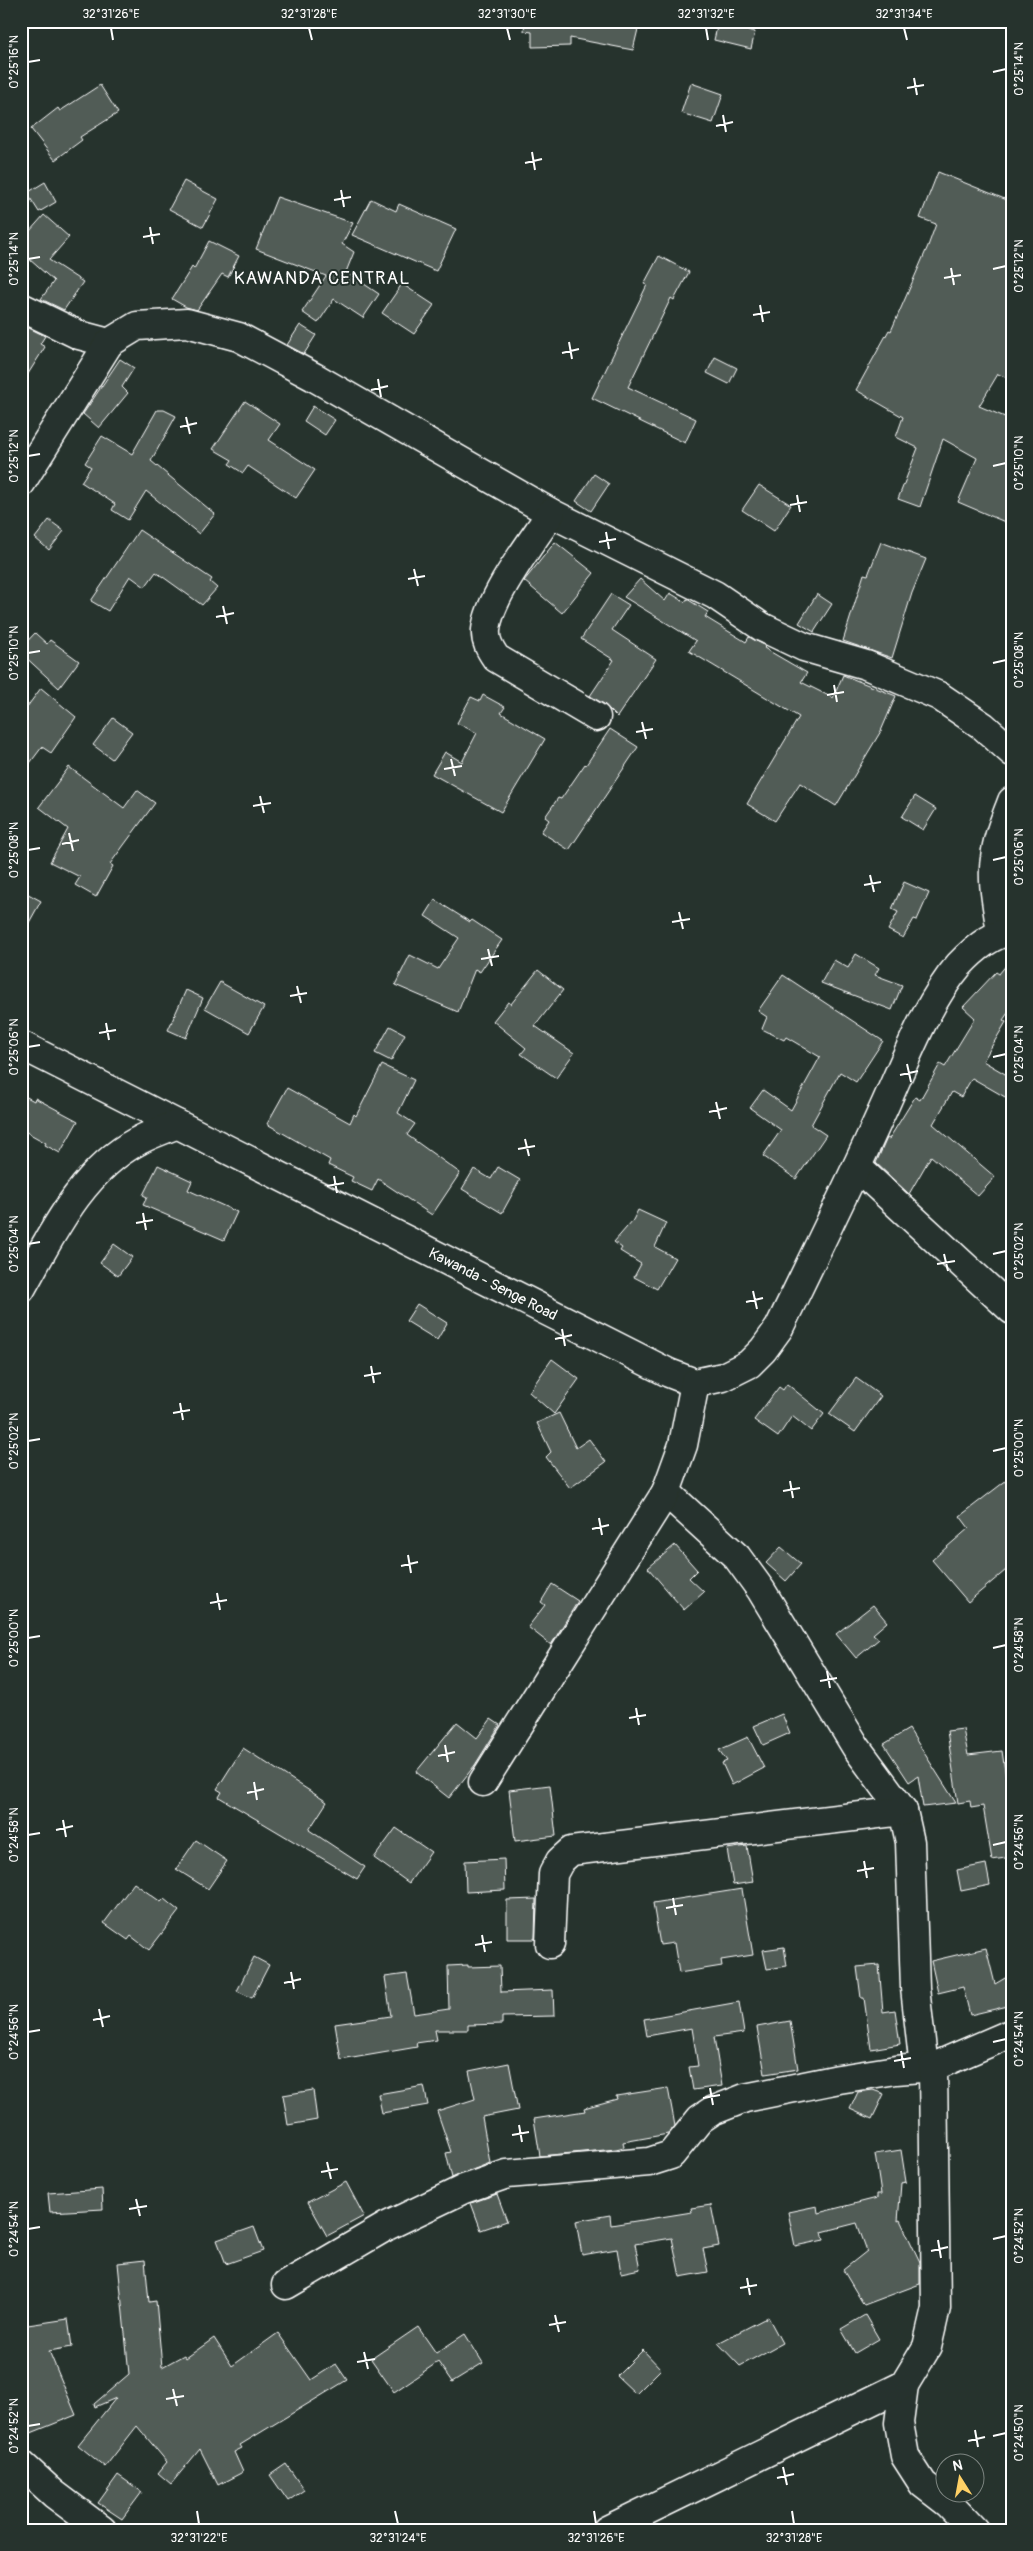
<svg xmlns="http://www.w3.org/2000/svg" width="1033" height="2551" font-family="Pangolin,sans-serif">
<rect width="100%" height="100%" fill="#26332d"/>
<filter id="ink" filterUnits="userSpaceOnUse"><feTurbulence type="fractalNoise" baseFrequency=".02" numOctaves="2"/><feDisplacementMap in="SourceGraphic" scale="10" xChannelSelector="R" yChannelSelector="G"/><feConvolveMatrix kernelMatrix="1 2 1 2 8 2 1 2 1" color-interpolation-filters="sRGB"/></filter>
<g filter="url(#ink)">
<g fill="#515c57" stroke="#fff">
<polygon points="525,21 617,21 616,25 638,29 633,50 570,38 570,46 532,47 532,32 524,31"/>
<polygon points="718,23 755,32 751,49 714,40"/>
<polygon points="691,83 723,94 713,123 681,113"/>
<polygon points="100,85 118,113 80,137 82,140 55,160 31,129 58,108 60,111"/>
<polygon points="938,172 1012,202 1012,380 998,374 979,406 1012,420 1012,525 958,502 977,458 943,439 920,507 898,499 918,448 896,437 903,417 856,390 889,330 891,331 928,246 936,224 920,218"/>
<polygon points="184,181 218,199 203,227 169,209"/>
<polygon points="45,182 56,202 39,212 27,193"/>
<polygon points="277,197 353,223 342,244 354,252 346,272 379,294 363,318 334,299 318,323 302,312 326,276 256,249"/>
<polygon points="371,199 396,211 399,204 456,229 436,271 352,235"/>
<polygon points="44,215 69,237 49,260 83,282 64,310 41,299 54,281 21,252 21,241"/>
<polygon points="209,241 239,256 228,277 222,274 197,310 186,307 172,299 192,267 194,269"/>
<polygon points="659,256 689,272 674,300 671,298 628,387 696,419 685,443 592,398 647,285 644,284"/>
<polygon points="402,284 434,305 414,334 382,313"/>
<polygon points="21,324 45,336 40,344 45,347 21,385"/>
<polygon points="300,325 316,335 304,354 287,345"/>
<polygon points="715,357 737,368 729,384 707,373"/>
<polygon points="120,359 134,368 122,387 128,393 99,428 83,414"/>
<polygon points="245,401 280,424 269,440 315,470 296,498 248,466 243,473 229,464 232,460 213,449"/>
<polygon points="313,406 335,420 325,435 304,421"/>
<polygon points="157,410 164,410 176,416 151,461 215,514 199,534 146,491 128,520 112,510 115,504 81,482 91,467 85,463 102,436 132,454"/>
<polygon points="594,474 609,484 591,511 576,501"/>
<polygon points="759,485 791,505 774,531 742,510"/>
<polygon points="49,520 64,531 49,550 35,538"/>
<polygon points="139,530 212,579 210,582 217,588 202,605 156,572 145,587 130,576 108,611 91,601"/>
<polygon points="555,542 594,573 562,613 524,581"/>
<polygon points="881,542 926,559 912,593 892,658 843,641 864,574 868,575"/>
<polygon points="640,579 665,601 670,593 685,602 687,599 708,612 705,617 746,642 749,637 766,646 764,648 807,673 801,682 833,698 843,675 896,696 881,731 836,806 800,783 775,821 747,804 799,717 689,651 696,641 624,597"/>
<polygon points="611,594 629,605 612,630 656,659 617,717 604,704 590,696 614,660 581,639"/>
<polygon points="817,594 832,604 814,632 799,623"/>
<polygon points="35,633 47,644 50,640 79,661 59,688 21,653 21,648"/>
<polygon points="41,688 76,717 51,753 42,747 21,775 21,715"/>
<polygon points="483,695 505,707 501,713 545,739 501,812 432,774 445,752 462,762 477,733 457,723 471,697 480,701"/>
<polygon points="113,718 132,732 112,759 93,745"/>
<polygon points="610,729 638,747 569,850 541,832 549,820 545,817 558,798 561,799 585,764 586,765"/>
<polygon points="69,767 124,808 137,790 155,803 110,864 113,866 96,897 75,885 80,877 50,862 68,829 39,807"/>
<polygon points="915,796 936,809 923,830 902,817"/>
<polygon points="904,882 929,893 917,920 914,919 903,938 888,930 898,912 892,909"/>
<polygon points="21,890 41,901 21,937"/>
<polygon points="435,900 470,922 472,920 502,940 480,972 475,969 458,1012 395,985 410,955 438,969 459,938 425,916"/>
<polygon points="856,954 879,968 875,975 902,985 892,1010 821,983 834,960 848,968"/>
<polygon points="1012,958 1012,1007 1003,1020 1006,1022 983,1061 1012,1078 1012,1101 972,1078 961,1097 952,1092 933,1124 995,1177 978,1196 931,1156 909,1194 876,1163 887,1138 889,1139 915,1097 920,1100 940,1064 945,1067 975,1018 963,1007 996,972 999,974"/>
<polygon points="538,970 563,990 535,1026 574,1053 556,1078 521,1054 526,1048 493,1021 508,1002 511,1004"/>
<polygon points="783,975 883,1041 856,1082 840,1072 811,1125 826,1135 796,1179 763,1156 781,1130 750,1108 763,1090 791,1110 820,1057 786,1037 784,1040 762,1029 767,1017 758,1011"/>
<polygon points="220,982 264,1007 249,1033 205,1008"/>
<polygon points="186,990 203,998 186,1038 168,1030"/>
<polygon points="390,1026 405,1034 391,1061 375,1053"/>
<polygon points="382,1065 414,1080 398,1113 415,1124 407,1135 460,1173 432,1215 378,1179 372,1191 351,1181 353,1177 328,1165 330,1160 267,1124 287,1088 350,1123 354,1114 356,1116"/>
<polygon points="21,1094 34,1101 35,1098 78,1121 60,1153 45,1145 46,1143 21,1129"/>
<polygon points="158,1165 192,1181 188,1190 237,1212 224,1240 143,1205 147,1197 143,1195"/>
<polygon points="498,1167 520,1180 502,1213 462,1189 474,1169 491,1179"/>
<polygon points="638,1210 666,1223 655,1247 675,1258 657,1289 634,1277 641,1264 620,1251 622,1248 614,1242 633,1220"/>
<polygon points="114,1244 132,1257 118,1276 100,1263"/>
<polygon points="417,1304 447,1323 437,1340 406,1321"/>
<polygon points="552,1359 579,1379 554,1414 529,1392"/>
<polygon points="856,1378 881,1396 855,1432 829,1414"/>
<polygon points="787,1384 824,1414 811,1431 792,1416 778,1437 754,1420 779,1387 783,1390"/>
<polygon points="559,1413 576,1448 589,1439 606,1462 570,1488 546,1457 551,1452 537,1423"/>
<polygon points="1012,1476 1012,1565 968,1602 932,1560 969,1528 960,1516"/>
<polygon points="675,1545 697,1570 689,1578 704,1592 684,1610 648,1568"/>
<polygon points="781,1547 801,1564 786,1581 766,1563"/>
<polygon points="552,1584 578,1601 551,1645 528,1627 545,1605 541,1602"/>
<polygon points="873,1605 887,1622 873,1634 879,1639 856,1658 836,1634"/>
<polygon points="782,1714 790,1733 763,1745 754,1726"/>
<polygon points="491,1719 500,1725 475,1765 449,1798 416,1772 457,1722 477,1738"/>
<polygon points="909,1729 921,1748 956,1803 923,1807 918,1776 909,1782 884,1744"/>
<polygon points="963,1729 968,1755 1002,1751 1012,1819 1012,1857 992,1860 983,1806 971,1808 970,1801 958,1803 947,1731"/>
<polygon points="748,1737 764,1768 732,1785 722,1763 727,1761 719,1750"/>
<polygon points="243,1748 327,1802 309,1830 365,1867 357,1879 219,1797 222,1792 217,1789"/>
<polygon points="550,1785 556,1836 515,1841 509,1790"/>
<polygon points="396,1828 431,1852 409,1883 374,1858"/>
<polygon points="196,1840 227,1861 208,1889 176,1869"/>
<polygon points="747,1846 753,1882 733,1885 727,1849"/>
<polygon points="504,1859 505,1890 466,1892 465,1861"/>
<polygon points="986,1864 990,1885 961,1891 957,1870"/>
<polygon points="134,1883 161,1902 164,1899 179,1911 149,1950 131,1936 128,1940 104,1923"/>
<polygon points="742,1889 753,1955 721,1960 722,1966 679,1973 674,1943 660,1945 653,1903"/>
<polygon points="536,1899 535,1939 507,1939 507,1900"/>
<polygon points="784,1947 787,1966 767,1969 763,1950"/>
<polygon points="986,1948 995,1984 1012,1974 1012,2005 970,2015 963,1987 938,1993 931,1961"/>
<polygon points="254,1957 269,1965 252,1998 237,1991"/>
<polygon points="468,1965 468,1967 500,1966 501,1992 553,1990 554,2016 502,2017 502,2024 468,2025 468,2030 435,2030 437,2040 416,2043 417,2047 341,2060 335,2024 391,2016 385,1977 407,1974 414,2014 449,2009 448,1966"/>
<polygon points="879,1965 883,2012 895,2010 900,2044 871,2049 864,1998 861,1998 857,1967"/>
<polygon points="739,2002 744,2033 714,2037 722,2086 693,2090 689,2067 698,2066 692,2028 647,2036 644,2019"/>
<polygon points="790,2021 798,2069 765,2074 757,2027"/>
<polygon points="509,2063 518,2110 482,2117 490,2163 452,2178 446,2153 451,2152 437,2111 475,2099 469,2071"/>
<polygon points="424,2086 428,2105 382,2113 378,2094"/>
<polygon points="668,2088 675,2126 668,2134 623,2142 624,2147 616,2149 540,2156 534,2119 585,2111 584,2108 617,2099 616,2096"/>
<polygon points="313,2090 317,2120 288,2125 283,2095"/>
<polygon points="873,2090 884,2094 872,2119 850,2109 858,2092"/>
<polygon points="901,2150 906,2182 901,2183 898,2221 900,2220 920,2262 920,2284 864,2305 843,2270 867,2251 857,2223 822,2232 824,2240 795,2246 788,2212 817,2206 818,2213 877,2198 877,2194 881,2194 875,2154"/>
<polygon points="346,2182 364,2216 327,2236 308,2202"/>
<polygon points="102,2189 103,2209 50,2212 48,2193"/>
<polygon points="497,2194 507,2221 481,2230 471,2203"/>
<polygon points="711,2205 719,2246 703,2249 708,2272 680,2277 672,2238 635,2244 640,2269 621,2273 617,2249 582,2255 576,2221 610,2215 611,2225 692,2212 691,2208"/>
<polygon points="254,2227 263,2251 226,2264 217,2240"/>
<polygon points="145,2260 149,2302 156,2301 162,2367 184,2355 186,2358 214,2338 232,2366 278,2333 311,2380 336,2364 347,2380 240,2445 242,2448 234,2452 243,2472 218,2485 200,2449 171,2484 158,2473 167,2462 137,2426 105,2467 78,2445 116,2398 95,2407 94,2404 129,2374 118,2263"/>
<polygon points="865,2315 879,2339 855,2353 841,2329"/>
<polygon points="768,2317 782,2343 740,2366 718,2343"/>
<polygon points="68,2319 72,2347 49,2351 76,2415 31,2433 21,2409 21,2396 24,2395 21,2381 21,2326"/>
<polygon points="418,2327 436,2353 465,2334 483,2363 452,2382 438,2362 394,2392 371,2359"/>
<polygon points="643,2350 661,2369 636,2394 617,2376"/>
<polygon points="286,2464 304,2490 288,2501 270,2475"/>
<polygon points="118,2475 142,2492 122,2519 98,2503"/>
</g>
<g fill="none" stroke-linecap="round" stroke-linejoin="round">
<defs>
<g id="minor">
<polyline points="21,307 79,335 109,343"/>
<polyline points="21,483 109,343 137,326 187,323 239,337 314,377 551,513 715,595 762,627 804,647 866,665 939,696 983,726 1012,752"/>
<path d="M551,513C532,542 489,597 486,630C485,641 490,649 496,658L596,717"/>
<path d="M1001,933C998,909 991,882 995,858C997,838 1005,820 1012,801"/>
<polyline points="21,1045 177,1124"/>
<polyline points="857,1167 1012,1310"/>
<path d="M21,1289C51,1236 81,1171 138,1141C150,1134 164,1130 177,1124L669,1373L695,1383L723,1377L749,1364L763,1350L779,1328C813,1258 848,1187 880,1116C903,1067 924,1006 959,965C973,950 991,934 1012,931"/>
<polyline points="666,1492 737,1557 761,1590 856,1747 903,1811 910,1842 915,1988 924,2068"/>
<polyline points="483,1782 666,1492 683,1445 695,1383"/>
<polyline points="550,1944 553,1874 560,1861 571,1851 903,1811"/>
<polyline points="286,2285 387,2226 464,2189 507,2174 649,2162 671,2155 700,2119 712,2111 745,2098 839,2079 896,2070 933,2067"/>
<polyline points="904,2385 899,2423 905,2456 923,2484 949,2504 974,2530"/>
<polyline points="21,2464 54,2494 102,2530"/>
<polyline points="607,2530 904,2385 927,2347 936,2308 933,2067 1012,2033"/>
</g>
</defs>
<use href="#minor" stroke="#fff" stroke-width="31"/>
<use href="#minor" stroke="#26332d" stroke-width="28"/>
</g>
</g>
<path fill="none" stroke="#fff" stroke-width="2" d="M111,28L113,40M309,28L312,40M507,28L510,40M706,28L708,40M904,28L907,40M28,62L40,60M993,72L1006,69M914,78L917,95M907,88L924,85M723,115L726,132M716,126L733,122M532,152L535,170M525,163L542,159M341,190L344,207M334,200L351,197M150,227L153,244M143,237L160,234M28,259L40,257M951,268L954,285M993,269L1006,266M944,278L961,275M760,305L763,322M753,315L770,312M569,342L572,359M562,353L579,349M378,379L381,397M371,390L388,386M186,417L190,434M180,427L197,423M28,456L40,454M993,466L1006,463M797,495L800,512M790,505L807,502M606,532L609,549M599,542L616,539M414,569L418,586M408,579L425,576M223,606L227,624M216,617L234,613M28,653L40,651M993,663L1006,660M834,685L837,702M827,695L844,692M642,722L646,739M636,732L653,729M451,759L455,776M444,769L462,766M260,796L264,813M253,806L271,803M69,833L73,851M62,844L79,840M28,850L40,848M993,860L1006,857M870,875L874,892M864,885L881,882M679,912L683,929M672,922L690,919M488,949L492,966M481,959L499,956M297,986L301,1003M290,996L307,993M106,1023L109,1040M99,1033L116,1030M28,1047L40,1045M993,1057L1006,1054M907,1064L911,1082M900,1075L918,1071M716,1102L720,1119M709,1112L727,1108M525,1139L529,1156M518,1149L535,1146M334,1176L337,1193M327,1186L344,1183M143,1213L146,1230M136,1223L153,1220M28,1244L40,1242M944,1254L948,1271M993,1254L1006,1251M937,1264L955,1261M753,1291L757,1309M746,1302L763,1298M562,1329L565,1346M555,1339L572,1335M371,1366L374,1383M364,1376L381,1373M180,1403L183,1420M173,1413L190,1410M28,1441L40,1439M993,1451L1006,1448M790,1481L793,1498M783,1491L800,1488M599,1518L602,1535M592,1529L609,1525M408,1555L411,1573M401,1566L418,1562M217,1593L220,1610M210,1603L227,1600M28,1638L40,1636M993,1648L1006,1645M827,1671L830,1688M820,1681L837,1678M636,1708L639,1725M629,1718L646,1715M445,1745L448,1762M438,1756L455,1752M254,1782L257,1800M247,1793L264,1789M63,1820L66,1837M56,1830L73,1826M28,1835L40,1833M993,1845L1006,1842M864,1861L867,1878M857,1871L874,1868M673,1898L676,1915M666,1908L683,1905M482,1935L485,1952M475,1945L492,1942M291,1972L294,1989M284,1983L301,1979M99,2009L103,2027M93,2020L110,2016M28,2032L40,2030M993,2042L1006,2039M901,2051L904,2068M894,2061L911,2058M710,2088L713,2105M703,2098L720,2095M519,2125L522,2142M512,2135L529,2132M327,2162L331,2179M321,2172L338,2169M136,2199L140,2216M129,2209L147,2206M28,2229L40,2227M993,2239L1006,2236M938,2240L941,2258M931,2251L948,2247M747,2278L750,2295M740,2288L757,2285M555,2315L559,2332M549,2325L566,2322M364,2352L368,2369M357,2362L375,2359M173,2389L177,2406M166,2399L184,2396M28,2426L40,2424M975,2430L978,2447M993,2436L1006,2433M968,2441L985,2437M783,2467L787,2485M777,2478L794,2474M197,2511L199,2524M395,2511L398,2524M594,2511L596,2524M792,2511L794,2524"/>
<g text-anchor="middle" stroke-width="4" stroke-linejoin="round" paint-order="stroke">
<g font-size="15" fill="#fff" stroke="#26332d">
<text transform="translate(493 1284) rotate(27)" y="5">Kawanda - Senge Road</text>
</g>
<g font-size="18" letter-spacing="1" fill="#fff" stroke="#26332d">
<text x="322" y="284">KAWANDA CENTRAL</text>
</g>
</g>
<rect width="1033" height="2551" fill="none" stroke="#26332d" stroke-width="55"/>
<g transform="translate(960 2478) rotate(349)"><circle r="24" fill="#26332d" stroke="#7d8581"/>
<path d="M0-4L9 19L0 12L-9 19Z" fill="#ffd166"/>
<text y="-8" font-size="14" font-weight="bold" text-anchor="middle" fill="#ffffff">N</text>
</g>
<rect x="28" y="28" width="978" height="2496" fill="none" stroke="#fff" stroke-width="2"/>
<g font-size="12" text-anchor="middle" fill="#fff">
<text x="111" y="18">32°31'26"E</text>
<text x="309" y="18">32°31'28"E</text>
<text x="507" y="18">32°31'30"E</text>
<text x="706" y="18">32°31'32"E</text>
<text x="904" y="18">32°31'34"E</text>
<text transform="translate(14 62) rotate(-90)" y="4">0°25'16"N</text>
<text transform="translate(1019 69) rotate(-90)" y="4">0°25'14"N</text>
<text transform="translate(14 259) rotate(-90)" y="4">0°25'14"N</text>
<text transform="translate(1019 266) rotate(-90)" y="4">0°25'12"N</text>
<text transform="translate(14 456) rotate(-90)" y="4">0°25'12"N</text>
<text transform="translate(1019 463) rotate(-90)" y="4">0°25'10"N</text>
<text transform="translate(14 653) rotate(-90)" y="4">0°25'10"N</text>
<text transform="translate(1019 660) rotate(-90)" y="4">0°25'08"N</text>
<text transform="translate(14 850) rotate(-90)" y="4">0°25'08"N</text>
<text transform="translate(1019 857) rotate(-90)" y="4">0°25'06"N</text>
<text transform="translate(14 1047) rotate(-90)" y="4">0°25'06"N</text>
<text transform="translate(1019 1054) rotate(-90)" y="4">0°25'04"N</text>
<text transform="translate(14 1244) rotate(-90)" y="4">0°25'04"N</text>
<text transform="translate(1019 1251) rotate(-90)" y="4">0°25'02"N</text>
<text transform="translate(14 1441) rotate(-90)" y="4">0°25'02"N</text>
<text transform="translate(1019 1448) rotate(-90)" y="4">0°25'00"N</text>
<text transform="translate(14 1638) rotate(-90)" y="4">0°25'00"N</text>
<text transform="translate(1019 1645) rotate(-90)" y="4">0°24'58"N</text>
<text transform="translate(14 1835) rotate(-90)" y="4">0°24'58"N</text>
<text transform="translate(1019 1842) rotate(-90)" y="4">0°24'56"N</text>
<text transform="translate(14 2032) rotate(-90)" y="4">0°24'56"N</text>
<text transform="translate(1019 2039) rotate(-90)" y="4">0°24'54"N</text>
<text transform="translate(14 2229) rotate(-90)" y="4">0°24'54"N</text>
<text transform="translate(1019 2236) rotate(-90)" y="4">0°24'52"N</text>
<text transform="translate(14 2426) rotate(-90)" y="4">0°24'52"N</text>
<text transform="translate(1019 2433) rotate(-90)" y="4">0°24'50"N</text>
<text x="199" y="2542">32°31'22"E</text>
<text x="398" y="2542">32°31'24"E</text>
<text x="596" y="2542">32°31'26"E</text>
<text x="794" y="2542">32°31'28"E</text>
</g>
</svg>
